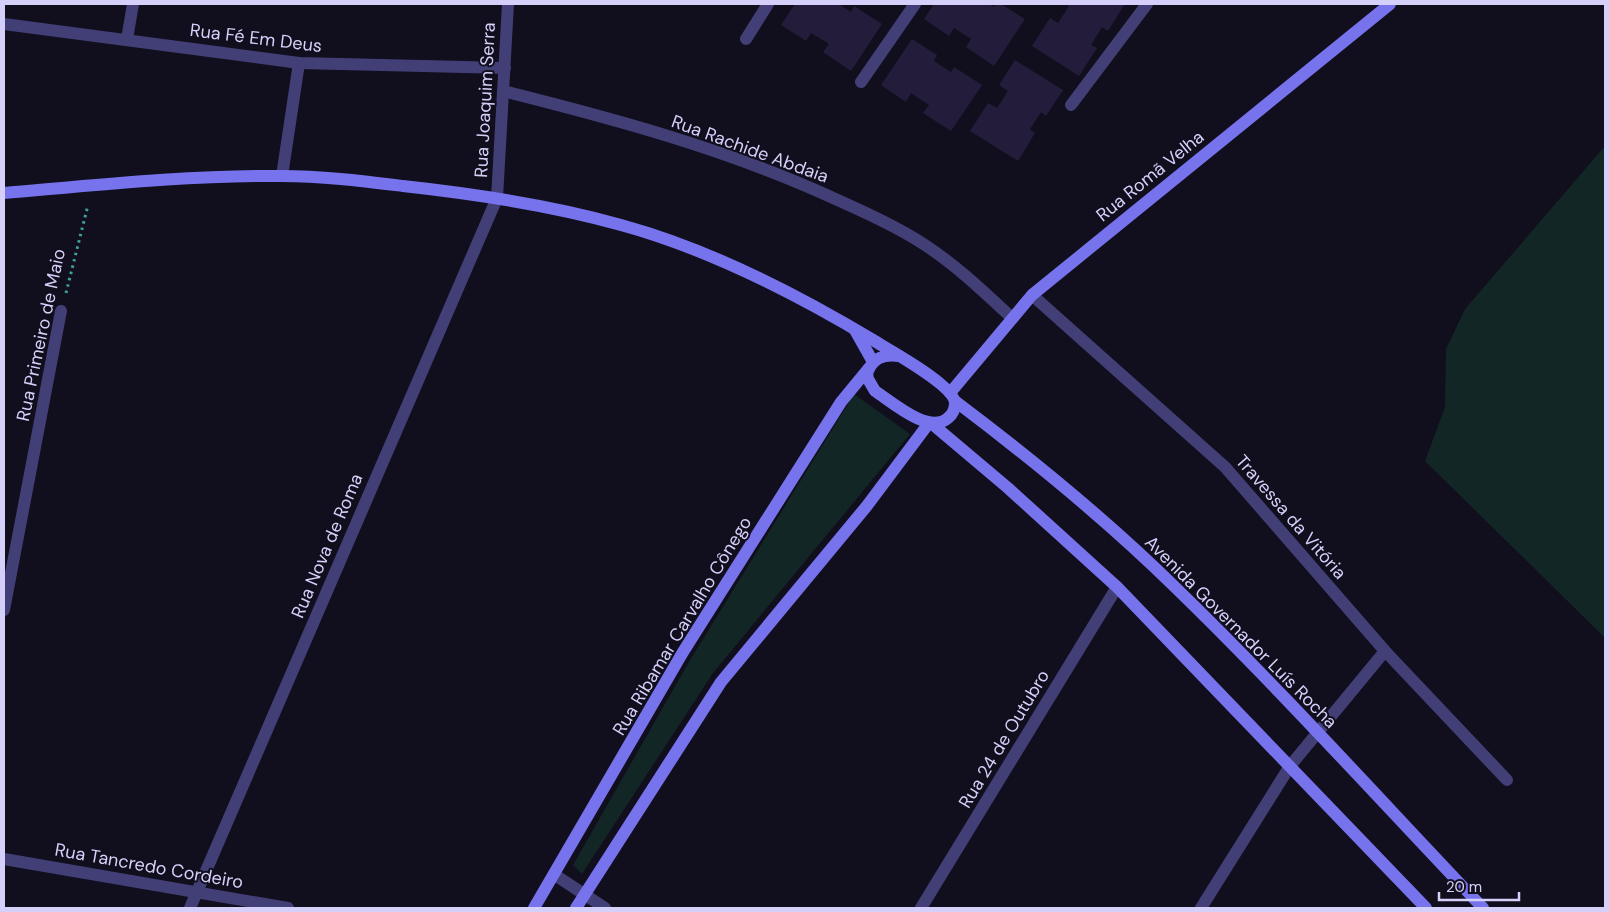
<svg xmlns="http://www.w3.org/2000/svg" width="1609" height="912" font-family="'DM Sans',sans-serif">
<rect width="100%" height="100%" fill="#110e1d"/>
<g fill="#122625">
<polygon points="1605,146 1605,638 1425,461 1445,407 1446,349 1465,309"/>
<polygon points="854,394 910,434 713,673 582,874 573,865 690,660"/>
</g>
<g fill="#231d3b">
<polygon points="795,4 839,4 851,12 854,6 882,24 851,71 823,52 829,44 811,33 806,41 781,25"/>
<polygon points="934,4 990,4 994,7 996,4 1001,4 1025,19 994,66 966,47 971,39 954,28 949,36 924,19"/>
<polygon points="1065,4 1124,5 1108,31 1102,27 1091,45 1097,48 1079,76 1032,46 1050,18 1058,23 1069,6"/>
<polygon points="912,39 937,55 934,61 951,72 954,67 982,85 951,131 923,113 929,105 911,93 906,102 881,85"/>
<polygon points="1015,60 1063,90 1046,116 1041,112 1030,129 1035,133 1018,161 970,131 988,103 997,108 1008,91 999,85"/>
</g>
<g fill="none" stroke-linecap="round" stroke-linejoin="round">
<polyline stroke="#3ca19b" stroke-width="3" stroke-dasharray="2.5 4" stroke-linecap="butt" points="66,293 88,205"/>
<g stroke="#413f76" stroke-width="12">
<polyline points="4,24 299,63 505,68"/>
<polyline points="127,39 133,4"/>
<polyline points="746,39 768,4"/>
<polyline points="861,82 915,4"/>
<path d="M503,91C615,119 726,149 831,197C862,211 896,226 925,245C957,266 984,292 1012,318"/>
<polyline points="1071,105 1147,4"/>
<polyline points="282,176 299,63"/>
<polyline points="1032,295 1225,467 1385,651 1507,780"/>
<polyline points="4,610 61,311"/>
<polyline points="4,859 288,908"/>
<polyline points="555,875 605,908"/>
<polyline points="190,908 497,198 508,4"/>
<polyline points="921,908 1117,587"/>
<polyline points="1201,908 1290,766 1385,651"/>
</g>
<g stroke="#7673ed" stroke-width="12">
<path d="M4,193C96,185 188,175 281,176C322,176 362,181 403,186C476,194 550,205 621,225C709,249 795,293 873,340C889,350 954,385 955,403C955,409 953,414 948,418C929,435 892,402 875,391L868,379L867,374C872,358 883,354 899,356"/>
<polyline points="855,330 873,362"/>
<polyline points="950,393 1032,295 1390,4"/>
<path d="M955,401C1032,459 1108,521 1177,589C1282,691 1382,802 1483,908"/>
<polyline points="931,423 1008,488 1117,587 1426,908"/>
<polyline points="534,908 683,652 841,402 869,368"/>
<polyline points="576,908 721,682 866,507 929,423"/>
</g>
</g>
<g text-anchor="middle" stroke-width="4" stroke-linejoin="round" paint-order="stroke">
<g font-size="18" fill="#d5d0f9" stroke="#110e1d">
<text transform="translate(256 38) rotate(7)" y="6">Rua Fé Em Deus</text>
<text transform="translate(485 100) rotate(-87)" y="6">Rua Joaquim Serra</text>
<text transform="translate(750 149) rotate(20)" y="6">Rua Rachide Abdaia</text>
<text transform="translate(1150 176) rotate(-39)" y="6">Rua Romã Velha</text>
<text transform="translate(41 335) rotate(-78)" y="6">Rua Primeiro de Maio</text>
<text transform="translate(1291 517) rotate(49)" y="6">Travessa da Vitória</text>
<text transform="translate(327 546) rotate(-67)" y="6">Rua Nova de Roma</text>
<text transform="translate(682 626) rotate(-59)" y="6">Rua Ribamar Carvalho Cônego</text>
<text transform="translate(1241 632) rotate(45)" y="6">Avenida Governador Luís Rocha</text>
<text transform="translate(1004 739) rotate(-59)" y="6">Rua 24 de Outubro</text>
<text transform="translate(149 866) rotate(10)" y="6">Rua Tancredo Cordeiro</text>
</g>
</g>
<rect width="1609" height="912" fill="none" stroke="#d5d0f9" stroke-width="10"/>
<path d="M1439 892v8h80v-8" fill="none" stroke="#d5d0f9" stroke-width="2.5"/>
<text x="1446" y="892" font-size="15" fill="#d5d0f9" stroke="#110e1d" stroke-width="4" paint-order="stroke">20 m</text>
</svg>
